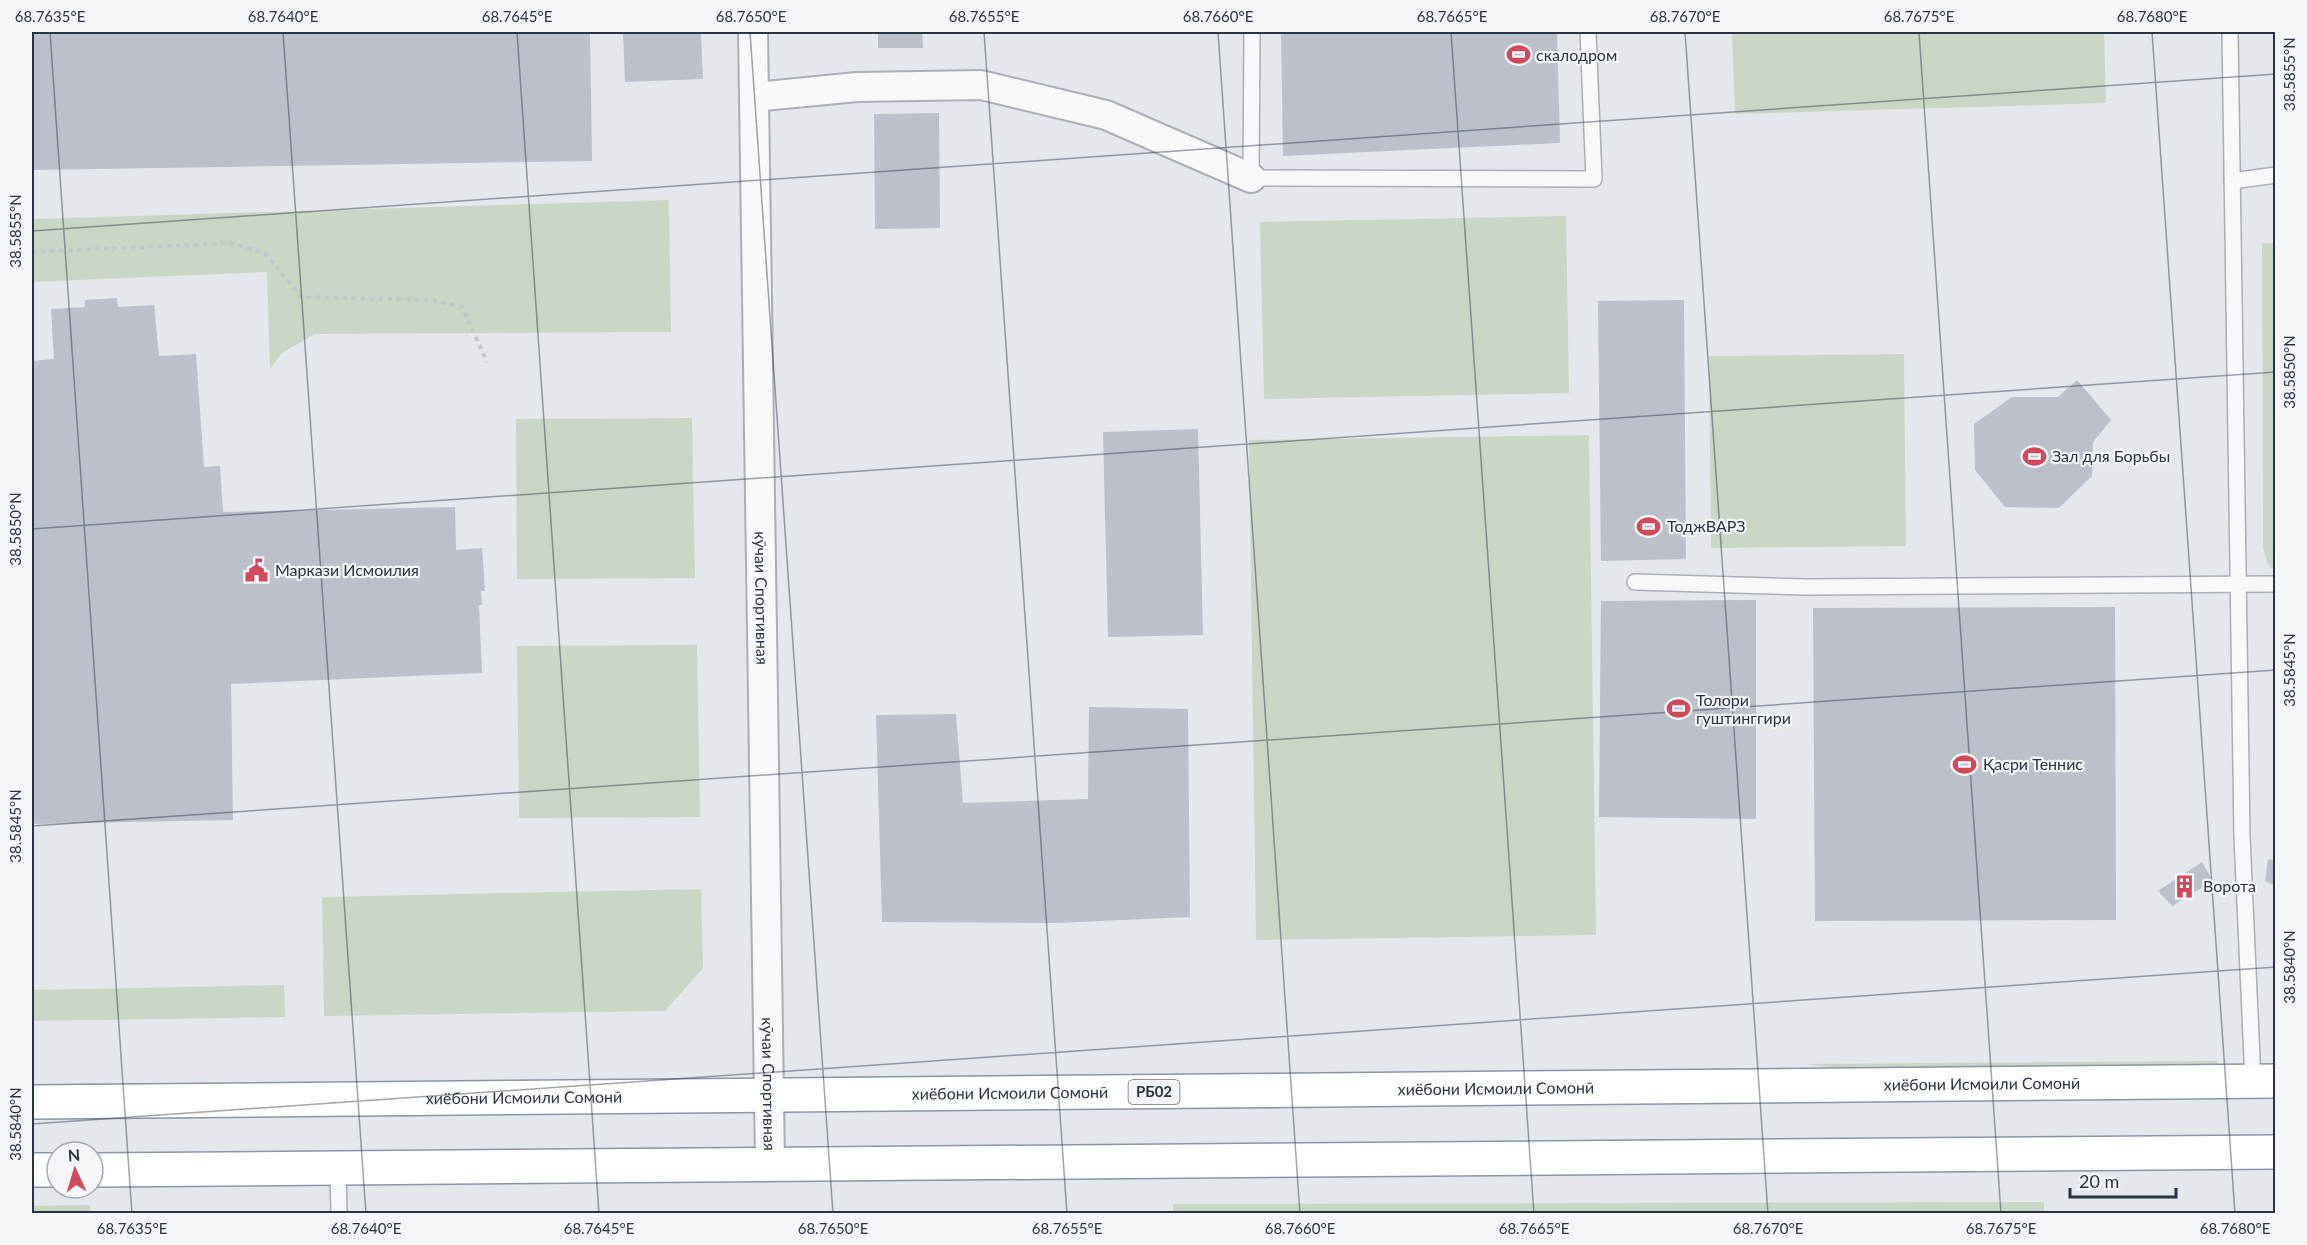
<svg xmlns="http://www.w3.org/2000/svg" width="2307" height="1245" font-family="Lato,sans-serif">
<rect width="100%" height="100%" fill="#e4e7ec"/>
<g fill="#c9d6c5">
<polygon points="1732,32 2104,32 2106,103 1735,114"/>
<polygon points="669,200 671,332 315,334 282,353 270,369 267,272 32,282 32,219"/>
<polygon points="1566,216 1569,393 1264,399 1260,222"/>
<polygon points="2262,243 2276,243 2275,572 2268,564 2263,548"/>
<polygon points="1904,354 1906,546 1711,548 1709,356"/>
<polygon points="692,418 695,578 517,579 516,419"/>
<polygon points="1589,435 1596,935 1256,940 1249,440"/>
<polygon points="697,645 700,817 519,818 517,646"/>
<polygon points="701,889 703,968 665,1011 324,1016 322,897"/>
<polygon points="284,985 285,1017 32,1021 32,990"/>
<polygon points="2217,1061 2218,1077 1885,1076 1806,1064"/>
<polygon points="2044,1202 2044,1213 1173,1214 1173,1204"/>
<polygon points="90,1205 90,1213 32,1213 32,1206"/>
</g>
<g fill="#bbc0ca">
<polygon points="32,32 590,32 592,161 32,170"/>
<polygon points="623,32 701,32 703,79 625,82"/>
<polygon points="878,32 922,32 923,48 878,48"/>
<polygon points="1281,32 1557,32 1560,143 1283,156"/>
<polygon points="939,113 940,228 875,229 874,114"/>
<polygon points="117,298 118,307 154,305 159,356 196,354 204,467 220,466 223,512 455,507 456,550 482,548 485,591 481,591 482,605 479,605 482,673 231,684 233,820 32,824 32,361 54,359 51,309 85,307 85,300"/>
<polygon points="1684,300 1686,559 1601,561 1598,301"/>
<polygon points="2077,380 2111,420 2093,442 2092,476 2059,508 2005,507 1975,470 1974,424 2012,397 2058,397"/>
<polygon points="1198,429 1203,635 1108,637 1103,432"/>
<polygon points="1756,600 1756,819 1599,817 1601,601"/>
<polygon points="2115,607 2116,920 1815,921 1813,608"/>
<polygon points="1089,707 1188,709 1190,917 1056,923 882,922 876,715 956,714 963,803 1088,799"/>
<polygon points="2268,859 2276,861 2276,886 2265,881"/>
<polygon points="2202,862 2213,881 2172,906 2158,891"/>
</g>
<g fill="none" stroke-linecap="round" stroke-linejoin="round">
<defs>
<g id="service">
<polyline points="1252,32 1251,178 1594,179 1588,32"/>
<polyline points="2230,32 2242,837 2253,1081"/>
<polyline points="2232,181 2276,175"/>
<polyline points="1635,582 1806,587 2276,584"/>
<polyline points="338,1168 339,1214"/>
</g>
<g id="minor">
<path id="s1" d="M753,32L770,1164"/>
<polyline points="754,97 857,87 981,85 1106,115 1251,178"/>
</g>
<g id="trunk">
<path id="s2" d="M32,1102L2276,1081"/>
<polyline points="32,1170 57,1170"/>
<polyline points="93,1170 2276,1152"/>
</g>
</defs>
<use href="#service" stroke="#a9aeb7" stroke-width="18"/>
<use href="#minor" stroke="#a9aeb7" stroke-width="32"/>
<use href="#trunk" stroke="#8b94a3" stroke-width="36"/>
<polyline stroke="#c2c5cb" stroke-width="4" stroke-dasharray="4.5 4.5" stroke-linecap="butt" points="32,252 231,243 266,254 301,297 432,300 462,307 487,362"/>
<use href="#service" stroke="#f7f8fa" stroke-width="15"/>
<use href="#minor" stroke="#f7f8fa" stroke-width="28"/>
<use href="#trunk" stroke="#fff" stroke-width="33"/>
</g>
<path fill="none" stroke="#2b3445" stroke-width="1.5" stroke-opacity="0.45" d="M50,32L132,1214M283,32L366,1214M517,32L599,1214M750,32L833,1214M984,32L1067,1214M1218,32L1300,1214M1451,32L1534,1214M1685,32L1768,1214M1919,32L2001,1214M2152,32L2235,1214M32,231L2276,74M32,529L2276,372M32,826L2276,670M32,1124L2276,967"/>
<defs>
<symbol id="stadium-bare" viewBox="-9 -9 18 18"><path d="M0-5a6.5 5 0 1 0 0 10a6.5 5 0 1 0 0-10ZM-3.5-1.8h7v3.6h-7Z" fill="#d1495b" stroke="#f4f6f9" stroke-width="2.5" paint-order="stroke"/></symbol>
<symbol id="civic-bare" viewBox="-9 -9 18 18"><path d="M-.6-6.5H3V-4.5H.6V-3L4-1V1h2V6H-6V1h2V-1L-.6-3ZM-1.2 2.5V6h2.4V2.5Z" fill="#d1495b" stroke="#f4f6f9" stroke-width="2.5" paint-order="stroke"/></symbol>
<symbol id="building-bare" viewBox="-9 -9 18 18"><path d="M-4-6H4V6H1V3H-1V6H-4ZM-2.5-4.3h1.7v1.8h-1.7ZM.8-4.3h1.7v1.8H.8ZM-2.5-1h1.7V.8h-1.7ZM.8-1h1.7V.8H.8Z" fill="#d1495b" stroke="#f4f6f9" stroke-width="2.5" paint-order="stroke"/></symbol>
</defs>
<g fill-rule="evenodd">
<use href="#stadium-bare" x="1502" y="38" width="33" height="33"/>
<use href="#stadium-bare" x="2018" y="440" width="33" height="33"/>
<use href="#stadium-bare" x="1632" y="510" width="33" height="33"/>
<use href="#civic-bare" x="240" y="554" width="33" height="33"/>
<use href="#stadium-bare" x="1662" y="692" width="33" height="33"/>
<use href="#stadium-bare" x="1948" y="748" width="33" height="33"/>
<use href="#building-bare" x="2168" y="870" width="33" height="33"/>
</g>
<g text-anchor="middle" stroke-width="4.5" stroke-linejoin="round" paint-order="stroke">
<rect fill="#f4f6f9" stroke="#676e7b" stroke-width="1.5" x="1128.5" y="1080" width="51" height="24" rx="4.5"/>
<g font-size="15" font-weight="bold" fill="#2b3445">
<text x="1154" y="1097">РБ02</text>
</g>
<g font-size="16" fill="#2b3445" stroke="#f4f6f9" text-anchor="start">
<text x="1536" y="61">скалодром</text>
<text x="2052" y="462">Зал для Борьбы</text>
<text x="1667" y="532">ТоджВАРЗ</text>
<text x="275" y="576">Маркази Исмоилия</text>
<text x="1696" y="706">Толори<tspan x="1696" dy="18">гуштинггири</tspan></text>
<text x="1983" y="770">Қасри Теннис</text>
<text x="2203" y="892">Ворота</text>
</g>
<g font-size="16" fill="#2b3445" stroke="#f4f6f9">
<text dy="6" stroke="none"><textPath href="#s1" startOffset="566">кӯчаи Спортивная</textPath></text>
<text dy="6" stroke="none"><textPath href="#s1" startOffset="1052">кӯчаи Спортивная</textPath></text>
<text dy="6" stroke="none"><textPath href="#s2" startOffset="1950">хиёбони Исмоили Сомонӣ</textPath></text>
<text dy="6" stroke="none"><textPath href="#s2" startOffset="1464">хиёбони Исмоили Сомонӣ</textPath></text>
<text dy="6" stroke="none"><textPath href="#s2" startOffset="978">хиёбони Исмоили Сомонӣ</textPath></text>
<text dy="6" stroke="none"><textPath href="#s2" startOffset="492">хиёбони Исмоили Сомонӣ</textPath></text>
</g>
</g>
<rect width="2307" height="1245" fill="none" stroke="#f4f6f9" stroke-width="66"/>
<g transform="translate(75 1170) rotate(356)"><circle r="28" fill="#f4f6f9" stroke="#a4a8b1" stroke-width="1.5"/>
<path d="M0-4.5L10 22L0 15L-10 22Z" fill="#d1495b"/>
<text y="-9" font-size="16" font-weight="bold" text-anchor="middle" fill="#2b3445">N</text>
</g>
<path d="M2070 1188v9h106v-9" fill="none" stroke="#2b3445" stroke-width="3"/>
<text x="2079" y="1188" font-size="18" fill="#2b3445" stroke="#f4f6f9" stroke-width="4.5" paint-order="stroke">20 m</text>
<rect x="33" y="33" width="2241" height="1179" fill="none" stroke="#2b3445" stroke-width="2"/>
<g font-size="15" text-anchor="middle" fill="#2b3445">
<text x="50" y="22">68.7635°E</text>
<text x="283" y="22">68.7640°E</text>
<text x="517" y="22">68.7645°E</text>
<text x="751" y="22">68.7650°E</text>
<text x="984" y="22">68.7655°E</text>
<text x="1218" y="22">68.7660°E</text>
<text x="1452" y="22">68.7665°E</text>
<text x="1685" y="22">68.7670°E</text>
<text x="1919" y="22">68.7675°E</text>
<text x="2152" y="22">68.7680°E</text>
<text transform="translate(2290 74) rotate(-90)" y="5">38.5855°N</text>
<text transform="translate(16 231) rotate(-90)" y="5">38.5855°N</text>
<text transform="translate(2290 372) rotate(-90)" y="5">38.5850°N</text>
<text transform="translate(16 529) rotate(-90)" y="5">38.5850°N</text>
<text transform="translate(2290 670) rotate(-90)" y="5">38.5845°N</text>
<text transform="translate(16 826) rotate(-90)" y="5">38.5845°N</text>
<text transform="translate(2290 967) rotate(-90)" y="5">38.5840°N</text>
<text transform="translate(16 1124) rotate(-90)" y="5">38.5840°N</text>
<text x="132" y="1234">68.7635°E</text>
<text x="366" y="1234">68.7640°E</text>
<text x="599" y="1234">68.7645°E</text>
<text x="833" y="1234">68.7650°E</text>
<text x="1067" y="1234">68.7655°E</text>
<text x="1300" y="1234">68.7660°E</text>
<text x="1534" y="1234">68.7665°E</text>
<text x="1768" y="1234">68.7670°E</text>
<text x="2001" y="1234">68.7675°E</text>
<text x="2235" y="1234">68.7680°E</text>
</g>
</svg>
